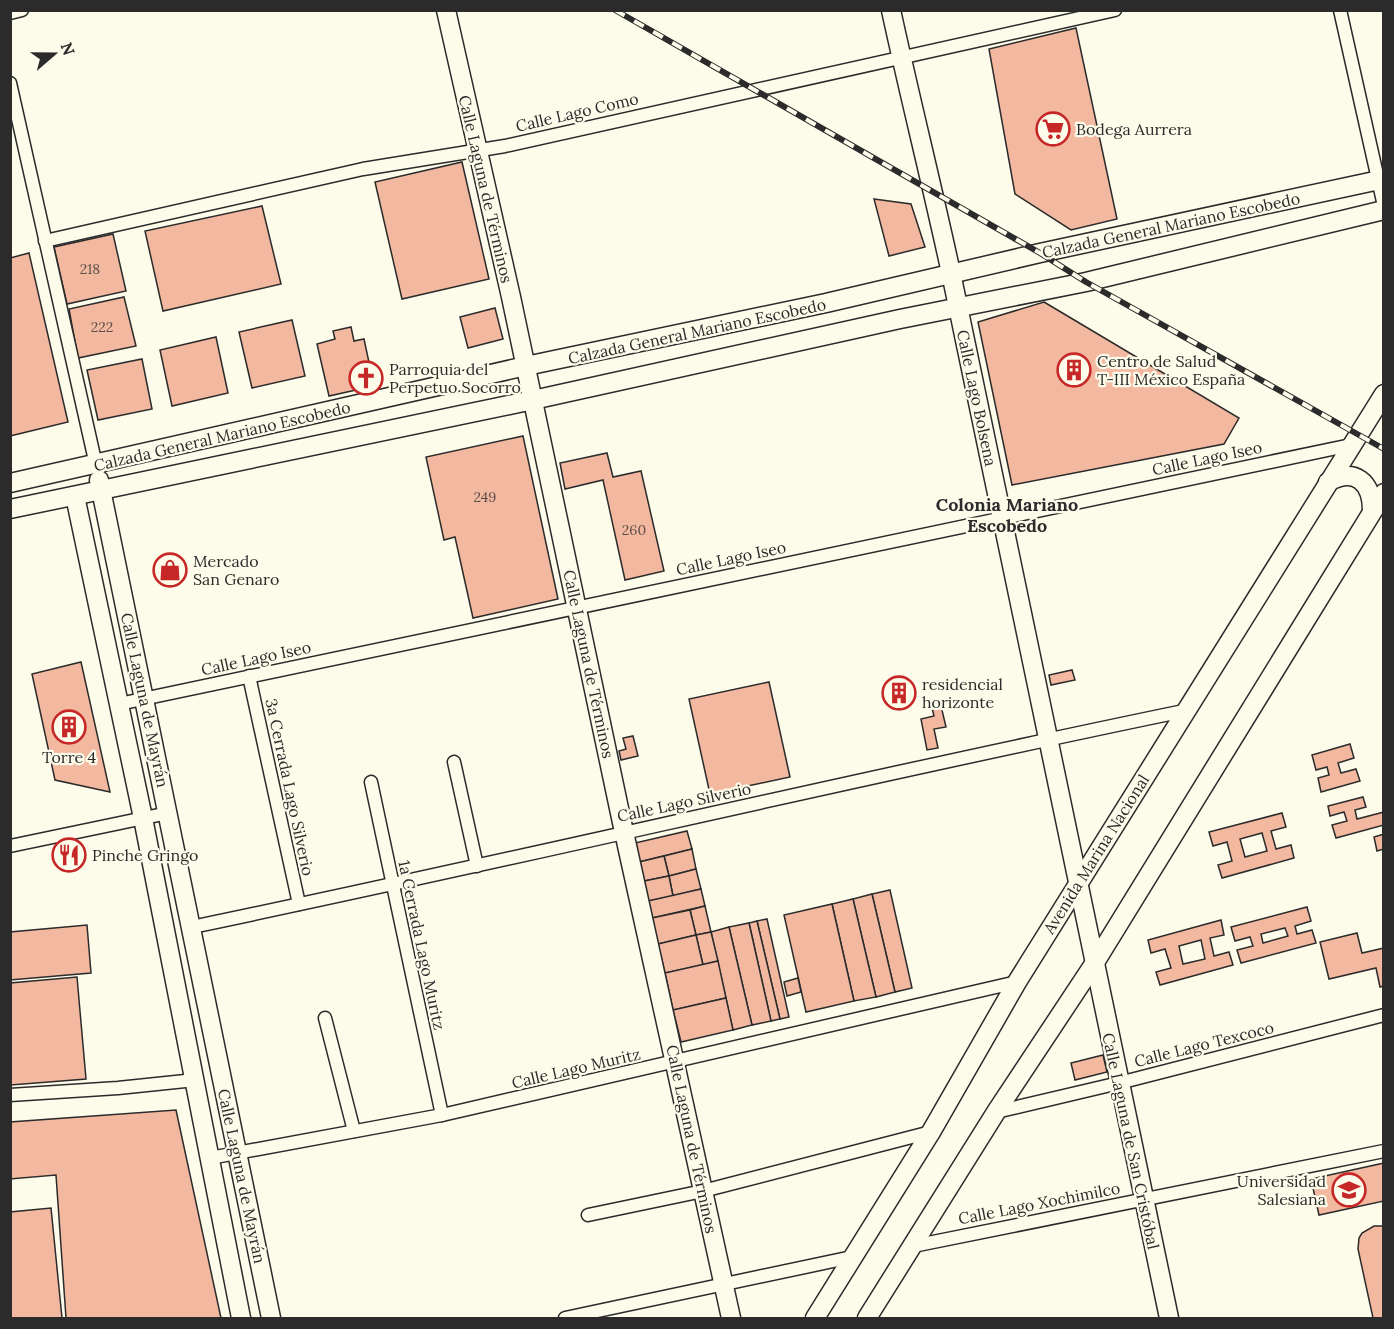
<svg xmlns="http://www.w3.org/2000/svg" width="1394" height="1329" font-family="Lora,serif">
<rect width="100%" height="100%" fill="#fdfbea"/>
<g fill="#f2b8a0" stroke="#2b2b2b" stroke-width="1.5" fill-rule="evenodd">
<polygon points="1076,28 1117,219 1071,230 1015,194 989,49"/>
<polygon points="462,162 489,279 402,299 375,182"/>
<polygon points="874,199 911,204 925,247 889,256"/>
<polygon points="262,206 281,284 163,311 145,231"/>
<polygon points="113,234 126,291 67,304 54,247"/>
<polygon points="29,253 68,422 10,436 10,258"/>
<polygon points="124,297 136,346 78,358 69,309"/>
<polygon points="1044,302 1239,418 1224,444 1012,485 978,322"/>
<polygon points="495,308 503,339 468,348 460,317"/>
<polygon points="292,320 305,376 252,388 239,332"/>
<polygon points="351,327 354,341 364,339 374,386 329,396 317,344 335,339 333,331"/>
<polygon points="216,337 228,393 172,406 160,350"/>
<polygon points="142,359 152,409 98,420 87,370"/>
<polygon points="523,436 558,599 473,618 455,537 444,540 426,457"/>
<polygon points="607,453 613,477 641,471 664,571 625,580 603,480 565,489 560,463"/>
<polygon points="81,662 110,792 55,780 32,674"/>
<polygon points="1072,670 1075,680 1051,685 1049,675"/>
<polygon points="769,682 790,777 710,794 689,699"/>
<polygon points="902,682 907,702 900,703 899,699 895,700 892,688 898,686 897,683"/>
<polygon points="941,706 946,727 934,729 938,748 927,750 921,719 934,716 932,708"/>
<polygon points="633,736 638,756 621,760 619,751 626,749 623,738"/>
<polygon points="1350,744 1354,758 1338,763 1341,773 1356,769 1360,781 1321,792 1318,778 1329,775 1327,767 1316,770 1312,755"/>
<polygon points="1363,797 1366,807 1355,810 1357,819 1384,812 1384,825 1336,838 1332,825 1347,821 1344,812 1330,816 1328,806"/>
<path d="M1282,813L1286,827L1271,831L1276,849L1291,845L1294,858L1222,878L1218,865L1232,861L1227,842L1213,846L1209,832ZM1262,833L1267,851L1245,857L1240,839Z"/>
<polygon points="687,831 692,849 639,862 635,843"/>
<polygon points="1384,834 1384,849 1377,851 1374,837"/>
<polygon points="692,849 696,869 669,876 664,856"/>
<polygon points="664,856 669,876 644,881 639,862"/>
<polygon points="696,869 701,889 673,896 669,876"/>
<polygon points="669,876 673,896 648,901 644,881"/>
<polygon points="701,889 705,906 652,918 648,901"/>
<polygon points="890,890 912,988 895,992 872,894"/>
<polygon points="872,894 895,992 876,997 853,899"/>
<polygon points="853,899 876,997 854,1001 832,904"/>
<polygon points="832,904 854,1001 806,1012 784,915"/>
<polygon points="705,906 711,932 696,935 690,910"/>
<path d="M1307,907L1311,921L1295,926L1297,934L1312,930L1316,943L1241,963L1237,950L1253,946L1250,937L1235,941L1231,927ZM1285,928L1288,936L1263,943L1261,934Z"/>
<polygon points="690,910 696,935 658,944 652,918"/>
<polygon points="767,919 789,1017 780,1019 757,921"/>
<path d="M1221,920L1224,935L1210,938L1214,956L1229,952L1233,965L1160,985L1156,972L1171,968L1165,949L1151,953L1148,940ZM1201,940L1205,959L1183,964L1179,946Z"/>
<polygon points="757,921 780,1019 771,1021 749,923"/>
<polygon points="749,923 771,1021 752,1025 729,927"/>
<polygon points="87,925 91,973 10,980 10,932"/>
<polygon points="729,927 752,1025 733,1030 711,932"/>
<polygon points="711,932 718,961 703,965 696,935"/>
<polygon points="1357,933 1362,953 1384,948 1384,986 1380,987 1376,968 1329,979 1320,942"/>
<polygon points="696,935 703,965 665,973 658,944"/>
<polygon points="718,961 726,998 673,1010 665,973"/>
<polygon points="77,977 86,1079 11,1085 10,983"/>
<polygon points="798,978 801,992 787,996 784,982"/>
<polygon points="726,998 733,1030 681,1042 673,1010"/>
<polygon points="1103,1055 1107,1072 1075,1080 1071,1063"/>
<polygon points="176,1110 221,1318 66,1318 56,1175 10,1179 10,1122"/>
<polygon points="1384,1163 1384,1201 1319,1215 1311,1179"/>
<polygon points="51,1208 62,1318 10,1318 10,1212"/>
<polygon points="1374,1226 1384,1226 1384,1318 1373,1318 1358,1249 1359,1238 1362,1233"/>
</g>
<g fill="none" stroke-linecap="round" stroke-linejoin="round">
<defs>
<g id="street">
<polyline points="1340,10 1384,206"/>
<polyline points="10,13 22,10"/>
<polyline points="10,83 96,465"/>
<polyline points="45,241 363,169 505,146 1115,10"/>
<polyline points="249,676 299,904"/>
<polyline points="119,704 1351,445"/>
<polyline points="454,762 477,866"/>
<polyline points="371,782 442,1115"/>
<polyline points="10,846 168,813"/>
<path d="M192,927C523,858 853,779 1184,711"/>
<polyline points="325,1018 354,1131"/>
<polyline points="10,1095 118,1088 195,1080"/>
<polyline points="996,1112 1119,1083 1384,1015"/>
<polyline points="210,1158 442,1115 1017,982"/>
<polyline points="588,1215 703,1191 931,1132"/>
<polyline points="913,1246 1384,1151"/>
<polyline points="565,1318 852,1257"/>
</g>
<g id="secondary">
<polyline points="446,10 511,297 624,832 731,1318"/>
<path d="M891,10C910,98 932,185 951,273C1024,621 1094,970 1169,1318"/>
<polyline points="99,480 271,1318"/>
<path d="M1328,482C1355,467 1372,482 1372,511"/>
<polyline points="10,483 526,366 826,303 1040,253 1384,179"/>
<polyline points="75,496 143,818 241,1318"/>
<polyline points="10,509 533,400 900,319 1086,282 1384,210"/>
<polyline points="815,1318 931,1132 1017,982 1384,394"/>
<polyline points="867,1318 996,1112 1094,964 1384,493"/>
</g>
</defs>
<use href="#street" stroke="#2b2b2b" stroke-width="15"/>
<use href="#secondary" stroke="#2b2b2b" stroke-width="21"/>
<use href="#street" stroke="#fdfbea" stroke-width="12"/>
<use href="#secondary" stroke="#fdfbea" stroke-width="18"/>
<defs>
<polyline id="rail" points="615,10 1040,253 1086,282 1384,449"/>
</defs>
<use href="#rail" stroke="#2b2b2b" stroke-width="6"/>
<use href="#rail" stroke="#fdfbea" stroke-width="4" stroke-dasharray="11" stroke-linecap="butt"/>
</g>
<defs>
<symbol id="supermarket-ring" viewBox="-11 -11 22 22"><circle r="9.5" fill="#fdfbea" stroke="#c62828" stroke-width="1.5"/><path d="M-6-5.5h2.5l.6 2H6L4.5 2H-2.5L-4.4-4H-6ZM-1.5 3.2a1.3 1.3 0 1 0 .1 0ZM3 3.2a1.3 1.3 0 1 0 .1 0Z" fill="#c62828"/></symbol>
<symbol id="building-ring" viewBox="-11 -11 22 22"><circle r="9.5" fill="#fdfbea" stroke="#c62828" stroke-width="1.5"/><path d="M-4-6H4V6H1V3H-1V6H-4ZM-2.5-4.3h1.7v1.8h-1.7ZM.8-4.3h1.7v1.8H.8ZM-2.5-1h1.7V.8h-1.7ZM.8-1h1.7V.8H.8Z" fill="#c62828"/></symbol>
<symbol id="church-ring" viewBox="-11 -11 22 22"><circle r="9.5" fill="#fdfbea" stroke="#c62828" stroke-width="1.5"/><path d="M-1.2-6h2.4v3.5h3.3v2.4h-3.3V6h-2.4V-.1h-3.3v-2.4h3.3Z" fill="#c62828"/></symbol>
<symbol id="shop-ring" viewBox="-11 -11 22 22"><circle r="9.5" fill="#fdfbea" stroke="#c62828" stroke-width="1.5"/><path d="M-5-2.5h2.3a2.7 3.5 0 0 1 5.4 0H5L5.5 6h-11ZM-1.5-2.5h3a1.5 2.3 0 0 0-3 0Z" fill="#c62828"/></symbol>
<symbol id="restaurant-ring" viewBox="-11 -11 22 22"><circle r="9.5" fill="#fdfbea" stroke="#c62828" stroke-width="1.5"/><path d="M-5-6h1v4h1v-4h1v4h1v-4h1v5L-1.5 .5V6h-2V.5L-5-1ZM5-6V6H3V1.5H1.5Q1.5-4 5-6Z" fill="#c62828"/></symbol>
<symbol id="university-ring" viewBox="-11 -11 22 22"><circle r="9.5" fill="#fdfbea" stroke="#c62828" stroke-width="1.5"/><path d="M0-5L7-2L0 1L-7-2ZM-4 1L0 2.5L4 1V4Q0 6-4 4Z" fill="#c62828"/></symbol>
</defs>
<g fill-rule="evenodd">
<use href="#supermarket-ring" x="1034" y="110" width="38" height="38"/>
<use href="#building-ring" x="1055" y="351" width="38" height="38"/>
<use href="#church-ring" x="347" y="359" width="38" height="38"/>
<use href="#shop-ring" x="151" y="551" width="38" height="38"/>
<use href="#building-ring" x="880" y="674" width="38" height="38"/>
<use href="#building-ring" x="50" y="708" width="38" height="38"/>
<use href="#restaurant-ring" x="50" y="836" width="38" height="38"/>
<use href="#university-ring" x="1330" y="1171" width="38" height="38"/>
</g>
<g text-anchor="middle" stroke-width="4.5" stroke-linejoin="round" paint-order="stroke">
<g font-size="14" fill="#5d4e48">
<text x="90" y="274">218</text>
<text x="102" y="332">222</text>
<text x="485" y="502">249</text>
<text x="634" y="535">260</text>
</g>
<g font-size="16" fill="#2b2b2b" stroke="#fdfbea">
<text transform="translate(577 112) rotate(-13)" y="6">Calle Lago Como</text>
<text transform="translate(486 189) rotate(77)" y="6">Calle Laguna de Términos</text>
<text transform="translate(1171 225) rotate(-12)" y="6">Calzada General Mariano Escobedo</text>
<text transform="translate(697 331) rotate(-12)" y="6">Calzada General Mariano Escobedo</text>
<text transform="translate(977 398) rotate(78)" y="6">Calle Lago Bolsena</text>
<text transform="translate(222 436) rotate(-13)" y="6">Calzada General Mariano Escobedo</text>
<text transform="translate(1207 458) rotate(-12)" y="6">Calle Lago Iseo</text>
<text transform="translate(731 558) rotate(-12)" y="6">Calle Lago Iseo</text>
<text transform="translate(256 658) rotate(-12)" y="6">Calle Lago Iseo</text>
<text transform="translate(589 664) rotate(78)" y="6">Calle Laguna de Términos</text>
<text transform="translate(145 700) rotate(78)" y="6">Calle Laguna de Mayrán</text>
<text transform="translate(290 787) rotate(78)" y="6">3a Cerrada Lago Silverio</text>
<text transform="translate(684 802) rotate(-12)" y="6">Calle Lago Silverio</text>
<text transform="translate(1096 854) rotate(-58)" y="6">Avenida Marina Nacional</text>
<text transform="translate(422 945) rotate(78)" y="6">1a Cerrada Lago Muritz</text>
<text transform="translate(1204 1044) rotate(-14)" y="6">Calle Lago Texcoco</text>
<text transform="translate(576 1068) rotate(-13)" y="6">Calle Lago Muritz</text>
<text transform="translate(692 1139) rotate(78)" y="6">Calle Laguna de Términos</text>
<text transform="translate(1131 1141) rotate(78)" y="6">Calle Laguna de San Cristóbal</text>
<text transform="translate(242 1176) rotate(78)" y="6">Calle Laguna de Mayrán</text>
<text transform="translate(1039 1203) rotate(-11)" y="6">Calle Lago Xochimilco</text>
</g>
<g font-size="16" fill="#2b2b2b" stroke="#fdfbea" text-anchor="start">
<text x="1076" y="135">Bodega Aurrera</text>
<text x="1097" y="367">Centro de Salud<tspan x="1097" dy="18">T-III México España</tspan></text>
<text x="389" y="375">Parroquia del<tspan x="389" dy="18">Perpetuo Socorro</tspan></text>
<text x="193" y="567">Mercado<tspan x="193" dy="18">San Genaro</tspan></text>
<text x="922" y="690">residencial<tspan x="922" dy="18">horizonte</tspan></text>
<text x="69" y="763" text-anchor="middle">Torre 4</text>
<text x="92" y="861">Pinche Gringo</text>
<text x="1326" y="1187" text-anchor="end">Universidad<tspan x="1326" dy="18">Salesiana</tspan></text>
</g>
<g font-size="18" font-weight="bold" fill="#2b2b2b" stroke="#fdfbea">
<text x="1007" y="511">Colonia Mariano<tspan x="1007" dy="21">Escobedo</tspan></text>
</g>
</g>
<rect width="1394" height="1329" fill="none" stroke="#2b2b2b" stroke-width="24"/>
<g transform="translate(54 54) rotate(70)" stroke="#fdfbea" stroke-width="4.5" paint-order="stroke">
<path d="M0-4.5L10 22L0 15L-10 22Z" fill="#2b2b2b"/>
<text y="-9" font-size="16" font-weight="bold" text-anchor="middle" fill="#2b2b2b">N</text>
</g>
</svg>
